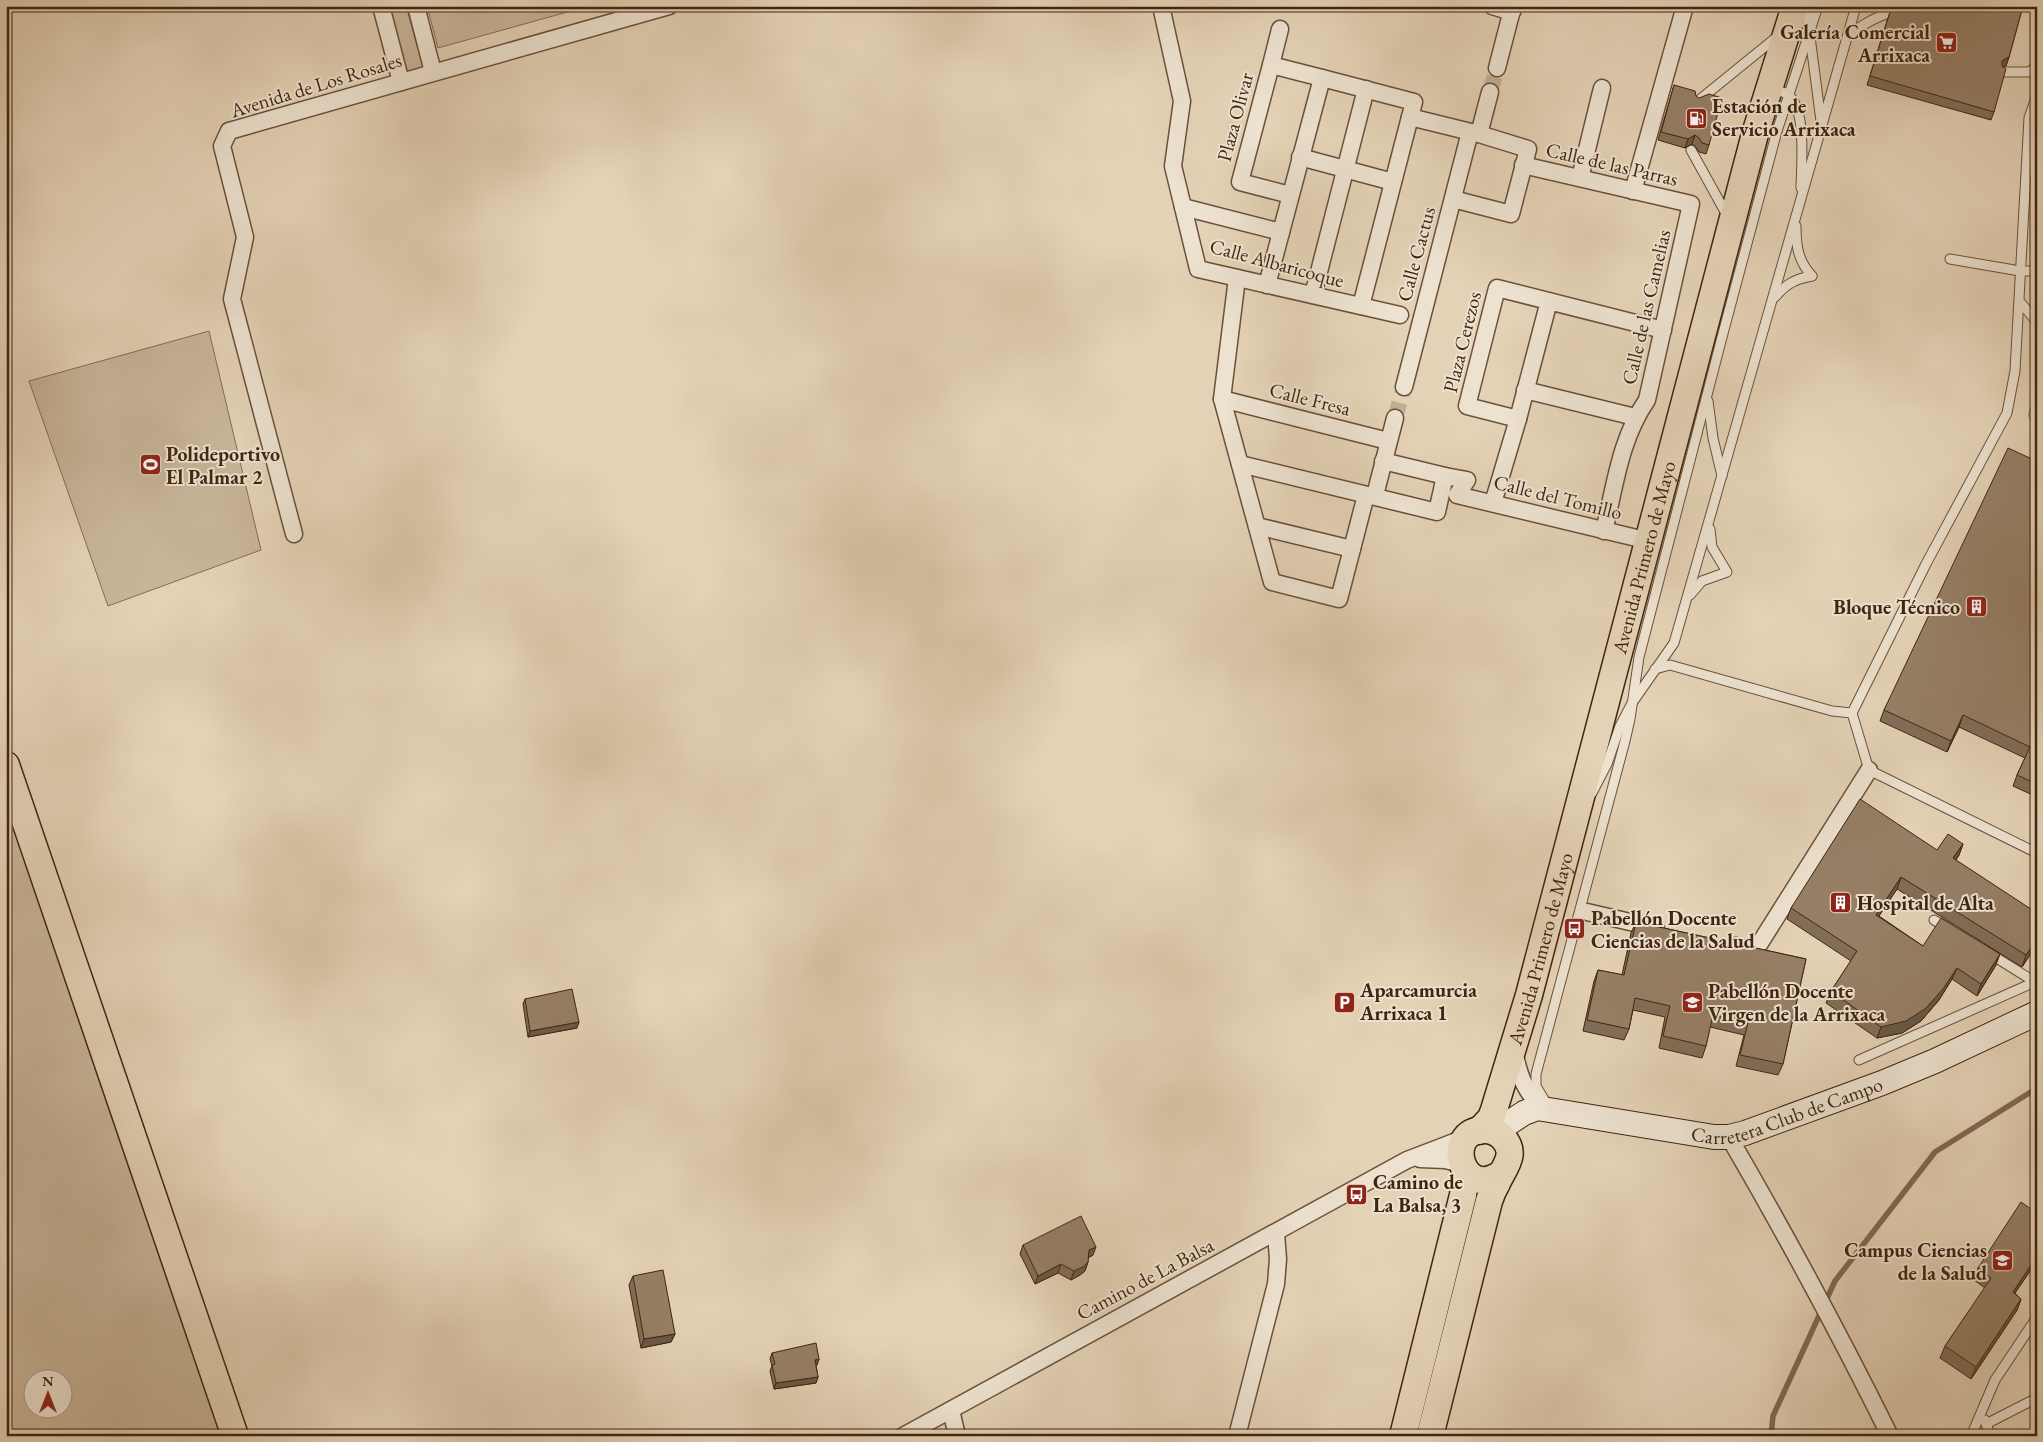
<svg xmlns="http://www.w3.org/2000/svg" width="2043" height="1442" font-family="'EB Garamond',serif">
<rect width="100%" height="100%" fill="#e4d2b6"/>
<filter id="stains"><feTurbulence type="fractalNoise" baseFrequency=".004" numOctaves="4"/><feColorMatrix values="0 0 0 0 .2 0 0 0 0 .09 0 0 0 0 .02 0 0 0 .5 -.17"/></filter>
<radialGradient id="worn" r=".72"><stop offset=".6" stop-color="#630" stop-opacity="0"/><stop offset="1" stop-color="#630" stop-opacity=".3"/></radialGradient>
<g fill="#c8b59a" stroke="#846d55" fill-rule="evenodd">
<polygon points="388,6 406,6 423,67 405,72"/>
<polygon points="427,6 589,6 438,48"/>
<polygon points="209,331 261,550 108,606 29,381"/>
<path d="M6,798L234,1436H6ZM32,1380H62V1410H32Z"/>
</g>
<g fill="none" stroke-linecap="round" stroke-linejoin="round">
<polyline stroke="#826952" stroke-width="5.5" points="1771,1436 1773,1416 1835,1281 1935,1152 2037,1088"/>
<g stroke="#c3af95" stroke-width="16" stroke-dasharray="16 8" stroke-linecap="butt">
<polyline points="1490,92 1497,68"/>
<polyline points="1395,418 1404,387"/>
</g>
<defs>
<g id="lane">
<polyline points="1806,6 1821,121"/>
<path d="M1848,37C1861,25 1872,19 1889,13L1883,6"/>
<polyline points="2004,72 2029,72 2037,66"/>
<path d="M1770,93C1811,79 1801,166 1801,188"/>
<polyline points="2037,95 2029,118 2015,371 2007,413 1926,564 1852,713 1869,770 2037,853"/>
<polyline points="1698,101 1778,36"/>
<polyline points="1691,150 1728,217"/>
<path d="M1796,226C1796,246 1798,261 1812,276"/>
<polyline points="1950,259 2020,271 2037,271"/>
<path d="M1775,297C1786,284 1795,279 1812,276"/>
<polyline points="2020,302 2037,322"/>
<polyline points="1708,401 1713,438 1722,476"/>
<polyline points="2037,405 2034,415 2037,422"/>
<polyline points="1690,595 1702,581 1727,572 1712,547 1710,529"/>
<polyline points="1655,669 1670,665 1832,711 1852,713"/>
<polyline points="1592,793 1607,764 1620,726 1632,703 1674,643 1856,6"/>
<polyline points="1934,920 1949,929"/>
<polyline points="1987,952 2035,982"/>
<polyline points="1859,1060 2037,981"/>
<polyline points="1545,1101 1536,1086 1536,1074 1625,741 1630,719 1639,657 1721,341 1777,131 1818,6"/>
<polyline points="1985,1420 1990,1436"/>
<polyline points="1986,1424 2037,1398"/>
<polyline points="1971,1436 1995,1380 2037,1317"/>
</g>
<g id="street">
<polyline points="381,6 401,82"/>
<polyline points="416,6 433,72"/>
<polyline points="1161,6 1182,101 1173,166 1198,269 1400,315"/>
<polyline points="1492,6 1512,12"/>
<polyline points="1271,65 1280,29"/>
<polyline points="1497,68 1513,6"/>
<polyline points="1322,78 1414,102 1410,117 1479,134 1528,149 1511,214 1453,199"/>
<polyline points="1479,134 1490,92"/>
<polyline points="1300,157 1393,182"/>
<path d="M1523,165L1691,204L1647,400C1620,439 1615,486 1604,531"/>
<polyline points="1580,178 1602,88"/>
<polyline points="1633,191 1685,6"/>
<polyline points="1183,207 1281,232"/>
<polyline points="1237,278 1222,399 1272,582 1339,599 1366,495"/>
<polyline points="1267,285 1322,78 1271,65 1240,182 1290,195"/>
<polyline points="1313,295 1366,89"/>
<polyline points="1549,301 1518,419 1467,406 1497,288 1663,330"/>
<polyline points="1361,306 1410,117"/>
<polyline points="1404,387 1470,132"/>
<polyline points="1525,390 1635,417"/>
<polyline points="1222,399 1388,441"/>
<polyline points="1383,461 1445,476"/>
<polyline points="1240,464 1437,512 1445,476 1467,480 1457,495 1649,541"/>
<polyline points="1375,495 1395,418"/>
<polyline points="1493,503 1518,419"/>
<polyline points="1257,526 1352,549"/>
<polyline points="294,534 232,299 245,237 222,146 229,131 669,6"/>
<polyline points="1587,912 1656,928"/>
<polyline points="1736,946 1755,951 1869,770"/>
<path d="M1514,1051C1519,1075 1525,1094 1545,1109"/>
<path d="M1729,1137C1786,1235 1840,1335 1890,1436"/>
<polyline points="1420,1159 1445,1160 1462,1164"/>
<polyline points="951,1410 957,1436"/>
<polyline points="903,1436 1407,1160 1467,1137"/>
<polyline points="1237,1436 1276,1284 1278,1259 1276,1233"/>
</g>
<g id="secondary">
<path id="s1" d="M1495,1132L1524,1113L1537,1108L1714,1137H1729L1745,1133L1882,1083L1935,1061L2037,1013"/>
</g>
<g id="primary">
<polyline points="6,765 235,1436"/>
<path id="s2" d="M1479,1131L1491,1118L1494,1110L1529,995L1755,134L1795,6"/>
<polyline points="1403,1436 1463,1195 1466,1171"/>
<path d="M1430,1436L1489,1201C1491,1195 1494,1188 1497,1183C1504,1167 1518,1154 1503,1138C1498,1133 1492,1130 1485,1130C1442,1129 1461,1203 1502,1173"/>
</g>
</defs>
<use href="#lane" stroke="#6a503a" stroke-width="11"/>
<use href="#street" stroke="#6a503a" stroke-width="19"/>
<use href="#secondary" stroke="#412510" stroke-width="26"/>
<use href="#primary" stroke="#412510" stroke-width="29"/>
<use href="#lane" stroke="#ede2d0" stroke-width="9"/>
<use href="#street" stroke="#ede2d0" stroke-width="16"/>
<use href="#secondary" stroke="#ede2d0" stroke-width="24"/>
<use href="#primary" stroke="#e4d2b6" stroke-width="26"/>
</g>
<g fill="#816d58" stroke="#412510">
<polygon points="1891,6 2023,6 2009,57 2006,66 2003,67 1994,112 1991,120 1867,85 1887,21 1890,12 1894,9"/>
<polygon points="1674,85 1696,96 1709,145 1706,154 1699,152 1696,147 1692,144 1685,148 1658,140"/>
<polygon points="2037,448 2037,797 2013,786 2017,775 2025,758 1959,727 1947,752 1880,721 1884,710 2032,459"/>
<polygon points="1963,844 1959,855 1956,860 2037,944 2022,967 1897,889 1879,916 1923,946 1996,965 1977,996 1952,979 1939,1000 1921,1021 1902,1033 1877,1038 1826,1003 1831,991 1851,961 1787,919 1791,908 1937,850"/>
<polygon points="1636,922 1806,959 1783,1064 1778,1075 1736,1066 1744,1035 1710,1027 1706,1046 1702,1058 1659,1048 1665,1017 1633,1010 1629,1029 1624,1040 1583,1031 1594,981 1598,970 1622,975 1631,933"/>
<polygon points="525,999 577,1028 528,1037 523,1004"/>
<polygon points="2037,1213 2037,1261 2015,1293 2021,1299 2017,1310 1971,1379 1940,1358 1945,1346 1985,1288 1974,1280 1978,1268"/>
<polygon points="1023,1245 1093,1255 1088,1258 1088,1262 1085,1271 1080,1275 1071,1280 1058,1273 1035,1284 1020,1254"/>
<polygon points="633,1276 675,1334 671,1342 641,1348 629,1285"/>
<polygon points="772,1353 819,1359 817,1365 816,1365 818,1377 816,1383 774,1389 770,1371 772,1366 770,1359"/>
</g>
<g fill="#695947" stroke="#412510">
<polygon points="2009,57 2006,66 1998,69 2002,61"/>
<polygon points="1695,135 1692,144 1685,148 1688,139"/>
<polygon points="1963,715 1959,727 1947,752 1951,741"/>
<polygon points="1963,844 1959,855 1949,870 1953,858"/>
<polygon points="1901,877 1897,889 1872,926 1876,915"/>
<polygon points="2037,939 2037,944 2022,967 2026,955"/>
<polygon points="2000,954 1996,965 1977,996 1981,984"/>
<polygon points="1957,968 1952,979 1939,1000 1921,1021 1902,1033 1877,1038 1881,1027"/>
<polygon points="579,1022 577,1028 528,1037 530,1031"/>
<polygon points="1096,1247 1093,1255 1085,1259 1089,1250"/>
<polygon points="2037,1256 2037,1261 2008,1303 2013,1292"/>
<polygon points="1088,1262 1085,1271 1080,1275 1071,1280 1074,1271"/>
<polygon points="1061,1264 1058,1273 1035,1284 1038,1276"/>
<polygon points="2021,1299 2017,1310 1971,1379 1976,1367"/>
<polygon points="675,1334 671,1342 641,1348 644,1339"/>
<polygon points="819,1359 817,1365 813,1366 815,1360"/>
<polygon points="818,1377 816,1383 774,1389 776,1383"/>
</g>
<g fill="#967f66" stroke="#412510">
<polygon points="1898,6 2023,6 2009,57 2002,61 2002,66 2006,69 1994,112 1870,76 1890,12"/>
<polygon points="1674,85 1695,91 1696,96 1699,98 1709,94 1722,98 1709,145 1702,143 1699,138 1695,135 1688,139 1661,132"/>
<polygon points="2008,448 2032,459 2037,448 2037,784 2017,775 2030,747 1963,715 1951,741 1884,710"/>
<polygon points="1860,799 1937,850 1948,834 1963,844 1953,858 2037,913 2037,939 2026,955 1901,877 1876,915 1923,946 1941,918 2000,954 1981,984 1957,968 1943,989 1925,1009 1906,1021 1881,1027 1831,991 1857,951 1791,908"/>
<polygon points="1636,922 1806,959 1783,1064 1740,1055 1748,1023 1713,1015 1706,1046 1663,1036 1670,1006 1635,998 1629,1029 1587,1020 1598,970 1624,975"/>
<polygon points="572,989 579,1022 530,1031 525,999"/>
<polygon points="2021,1202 2037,1213 2037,1256 2013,1292 2021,1299 1976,1367 1945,1346 1991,1278 1978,1268"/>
<polygon points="1081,1216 1096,1247 1089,1250 1088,1262 1083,1267 1074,1271 1061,1264 1038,1276 1023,1245"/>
<polygon points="663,1270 675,1334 644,1339 633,1276"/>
<polygon points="816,1343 819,1359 815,1360 818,1377 776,1383 772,1365 775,1364 772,1353"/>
</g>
<defs>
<symbol id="supermarket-square" viewBox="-11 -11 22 22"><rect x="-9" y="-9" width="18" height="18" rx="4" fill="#8f2418" stroke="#ede2d0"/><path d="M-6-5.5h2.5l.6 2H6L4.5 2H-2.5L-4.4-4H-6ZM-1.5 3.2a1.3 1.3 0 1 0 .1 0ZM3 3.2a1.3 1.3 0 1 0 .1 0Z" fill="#fff"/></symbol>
<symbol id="fuel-square" viewBox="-11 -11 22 22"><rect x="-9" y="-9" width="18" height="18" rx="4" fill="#8f2418" stroke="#ede2d0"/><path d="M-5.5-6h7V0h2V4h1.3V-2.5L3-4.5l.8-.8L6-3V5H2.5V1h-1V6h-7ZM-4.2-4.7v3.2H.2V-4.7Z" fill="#fff"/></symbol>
<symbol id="stadium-square" viewBox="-11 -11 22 22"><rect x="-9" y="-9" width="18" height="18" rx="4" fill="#8f2418" stroke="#ede2d0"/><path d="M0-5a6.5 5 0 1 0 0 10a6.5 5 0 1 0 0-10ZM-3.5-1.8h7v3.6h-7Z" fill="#fff"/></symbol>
<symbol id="building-square" viewBox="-11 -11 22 22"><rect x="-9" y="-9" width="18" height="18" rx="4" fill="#8f2418" stroke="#ede2d0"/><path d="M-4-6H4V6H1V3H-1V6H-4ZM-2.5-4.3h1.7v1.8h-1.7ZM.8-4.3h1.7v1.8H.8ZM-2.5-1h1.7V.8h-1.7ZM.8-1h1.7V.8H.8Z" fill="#fff"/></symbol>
<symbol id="bus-square" viewBox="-11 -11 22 22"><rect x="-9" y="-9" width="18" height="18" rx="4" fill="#8f2418" stroke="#ede2d0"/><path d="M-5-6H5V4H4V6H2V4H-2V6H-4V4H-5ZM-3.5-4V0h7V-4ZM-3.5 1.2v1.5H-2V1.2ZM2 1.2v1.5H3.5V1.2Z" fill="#fff"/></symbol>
<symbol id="parking-square" viewBox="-11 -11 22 22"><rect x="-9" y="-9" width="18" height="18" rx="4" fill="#8f2418" stroke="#ede2d0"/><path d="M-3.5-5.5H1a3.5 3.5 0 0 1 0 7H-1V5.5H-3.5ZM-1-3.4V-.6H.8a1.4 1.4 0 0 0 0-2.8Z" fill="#fff"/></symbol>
<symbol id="university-square" viewBox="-11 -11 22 22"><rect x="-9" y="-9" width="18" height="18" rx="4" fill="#8f2418" stroke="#ede2d0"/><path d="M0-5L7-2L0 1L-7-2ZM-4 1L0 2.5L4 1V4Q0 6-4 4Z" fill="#fff"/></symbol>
</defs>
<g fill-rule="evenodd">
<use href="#supermarket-square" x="1934" y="30" width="25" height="25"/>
<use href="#fuel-square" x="1684" y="106" width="25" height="25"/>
<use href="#stadium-square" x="138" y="452" width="25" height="25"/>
<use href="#building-square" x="1964" y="594" width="25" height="25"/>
<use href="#building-square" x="1828" y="890" width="25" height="25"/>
<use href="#bus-square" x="1562" y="916" width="25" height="25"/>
<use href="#parking-square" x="1332" y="990" width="25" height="25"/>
<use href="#university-square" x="1680" y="990" width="25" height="25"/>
<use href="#bus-square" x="1344" y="1182" width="25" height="25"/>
<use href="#university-square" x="1990" y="1248" width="25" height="25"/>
</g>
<g text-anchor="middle" stroke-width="4" stroke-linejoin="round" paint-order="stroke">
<g font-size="20" font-weight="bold" fill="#412510" stroke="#ede2d0" text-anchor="start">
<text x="1930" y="39" text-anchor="end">Galería Comercial<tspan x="1930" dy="23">Arrixaca</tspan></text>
<text x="1712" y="113">Estación de<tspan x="1712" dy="23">Servicio Arrixaca</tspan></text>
<text x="166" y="461">Polideportivo<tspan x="166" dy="23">El Palmar 2</tspan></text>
<text x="1960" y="614" text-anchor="end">Bloque Técnico</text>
<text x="1857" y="910">Hospital de Alta</text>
<text x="1591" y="925">Pabellón Docente<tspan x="1591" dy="23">Ciencias de la Salud</tspan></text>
<text x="1360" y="997">Aparcamurcia<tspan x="1360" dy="23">Arrixaca 1</tspan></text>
<text x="1708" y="998">Pabellón Docente<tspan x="1708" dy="23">Virgen de la Arrixaca</tspan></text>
<text x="1373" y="1189">Camino de<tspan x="1373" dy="23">La Balsa, 3</tspan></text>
<text x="1987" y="1257" text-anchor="end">Campus Ciencias<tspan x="1987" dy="23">de la Salud</tspan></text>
</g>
<g font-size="20" fill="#412510" stroke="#ede2d0">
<text transform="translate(316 85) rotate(-17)" y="7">Avenida de Los Rosales</text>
<text transform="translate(1235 117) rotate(-75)" y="7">Plaza Olivar</text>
<text transform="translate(1612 164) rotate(13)" y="7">Calle de las Parras</text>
<text transform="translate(1416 254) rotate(-75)" y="7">Calle Cactus</text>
<text transform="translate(1277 263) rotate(15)" y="7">Calle Albaricoque</text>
<text transform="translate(1646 307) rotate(-77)" y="7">Calle de las Camelias</text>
<text transform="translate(1462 342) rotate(-76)" y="7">Plaza Cerezos</text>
<text transform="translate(1310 399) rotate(14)" y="7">Calle Fresa</text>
<text transform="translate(1558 497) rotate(14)" y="7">Calle del Tomillo</text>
<text dy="7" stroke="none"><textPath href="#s2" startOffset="599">Avenida Primero de Mayo</textPath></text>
<text dy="7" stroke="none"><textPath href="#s2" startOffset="194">Avenida Primero de Mayo</textPath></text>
<text dy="7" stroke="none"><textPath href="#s1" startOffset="305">Carretera Club de Campo</textPath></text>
<text transform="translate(1145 1279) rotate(-28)" y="7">Camino de La Balsa</text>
</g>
</g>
<rect width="2043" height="1442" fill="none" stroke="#e4d2b6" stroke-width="25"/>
<rect x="8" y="8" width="2028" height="1427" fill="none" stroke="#412510" stroke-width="2.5"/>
<rect x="12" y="12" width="2018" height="1417" fill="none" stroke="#412510"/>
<g transform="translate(48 1394)"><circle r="24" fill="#ede2d0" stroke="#a89683"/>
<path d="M0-4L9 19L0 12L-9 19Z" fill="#8f2418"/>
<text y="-8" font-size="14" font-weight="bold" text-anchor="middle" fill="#412510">N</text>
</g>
<rect width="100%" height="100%" filter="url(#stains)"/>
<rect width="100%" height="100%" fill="url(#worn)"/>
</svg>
